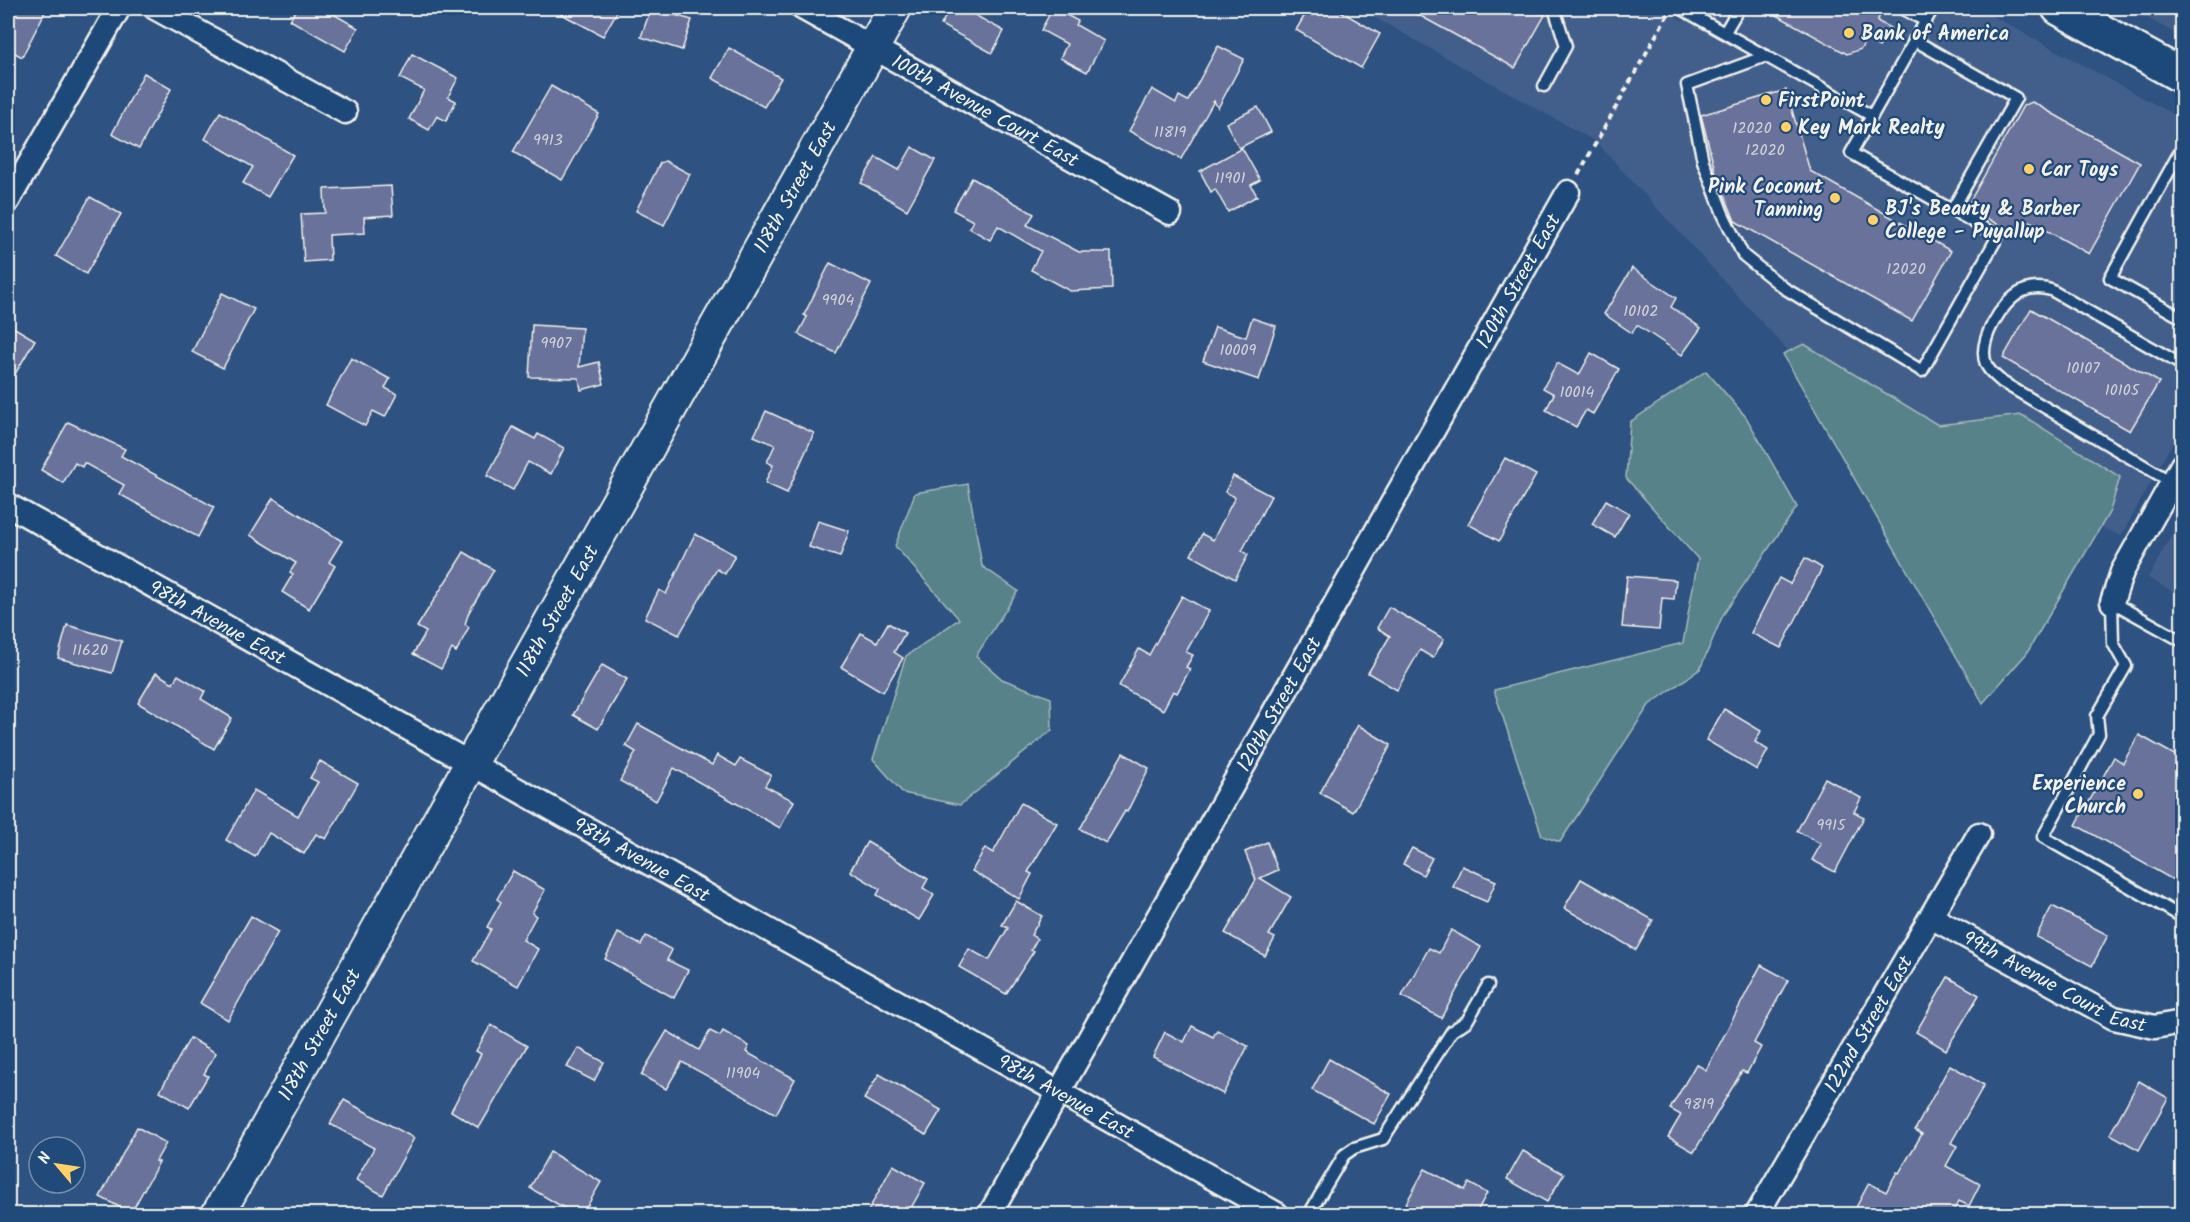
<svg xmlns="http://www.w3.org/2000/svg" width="2190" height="1222" font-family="Kalam,sans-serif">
<rect width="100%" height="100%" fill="#2e5281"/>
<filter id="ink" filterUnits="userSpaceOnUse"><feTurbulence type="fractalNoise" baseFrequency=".0167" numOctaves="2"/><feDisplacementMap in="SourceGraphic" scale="12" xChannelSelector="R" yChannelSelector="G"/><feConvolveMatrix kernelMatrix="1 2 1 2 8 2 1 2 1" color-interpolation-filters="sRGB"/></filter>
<g filter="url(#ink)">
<g fill="#435f8b">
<polygon points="1358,8 1658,8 1684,21 1692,8 1978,8 2182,119 2182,426 2121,536 1878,428 1830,396 1596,142"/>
<polygon points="2129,8 2182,8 2182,37"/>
<polygon points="2182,516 2182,597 2148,578"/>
</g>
<g fill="#58828a" stroke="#a6bab9" stroke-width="1.5">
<polygon points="1804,344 1938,425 2022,415 2120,477 2110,511 2027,653 1983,703 1783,354"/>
<polygon points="1706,371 1746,417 1797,507 1723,615 1700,669 1649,705 1560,842 1542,836 1494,690 1683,643 1698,559 1626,478 1630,422"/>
<polygon points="968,484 982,566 1018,591 976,656 1002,679 1051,698 1052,730 960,805 903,793 873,759 906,656 959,619 895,546 915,493"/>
</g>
<g fill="#68729b" stroke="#f4f1e8" stroke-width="1.5">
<polygon points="11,8 47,8 22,57 8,49 8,14"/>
<polygon points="297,8 323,8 358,28 345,51 290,20"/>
<polygon points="550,8 619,8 603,36"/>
<polygon points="651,8 692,20 682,50 641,37"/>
<polygon points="950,8 962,8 1004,31 992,53 941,25"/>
<polygon points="1053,8 1078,21 1076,25 1104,41 1087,72 1060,58 1067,44 1041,30"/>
<polygon points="1309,8 1335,8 1380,34 1361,68 1296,30"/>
<polygon points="1406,8 1533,8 1545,15 1515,68"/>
<polygon points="1764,8 1884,8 1877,21 1890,28 1879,47 1866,39 1861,49 1847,54"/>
<polygon points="1218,46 1244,59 1218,108 1214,101 1181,159 1129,131 1152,89 1176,103 1179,96 1188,101"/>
<polygon points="729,48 781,78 764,107 712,78"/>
<polygon points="412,54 458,78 448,97 456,101 446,121 437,116 429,130 409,119 424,90 400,78"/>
<polygon points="144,73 171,89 139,149 112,134"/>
<polygon points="551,86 599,114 562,180 513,152"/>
<polygon points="1786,90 1810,171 1951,251 1912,321 1735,221 1716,174 1701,115"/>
<polygon points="2032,102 2140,163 2089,254 2030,221 2020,237 1974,211 1970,201 2023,106"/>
<polygon points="1258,107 1271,132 1239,148 1226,123"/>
<polygon points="220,112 293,155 268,197 243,183 253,167 205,139"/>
<polygon points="912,147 935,160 907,210 861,183 876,157 899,170"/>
<polygon points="1242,148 1260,180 1251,185 1257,196 1228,212 1215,189 1211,192 1200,171"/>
<polygon points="665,161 690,174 664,225 636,211 660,163"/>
<polygon points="972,178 1034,214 1027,225 1079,252 1111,252 1112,289 1070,291 1031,270 1041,251 998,226 990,240 969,228 973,221 953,210"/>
<polygon points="391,186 393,215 364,217 365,233 329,235 330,260 304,262 301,214 325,213 324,189"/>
<polygon points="90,197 121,214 86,274 56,256"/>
<polygon points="830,263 871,284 836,353 798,334 807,317 804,315"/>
<polygon points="1632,268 1676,298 1671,307 1701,328 1682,355 1637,325 1632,333 1604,314"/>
<polygon points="222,293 254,309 223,368 192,352"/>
<polygon points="2031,309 2159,382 2130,431 2003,358"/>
<polygon points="1252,318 1276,326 1259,380 1203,361 1215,327 1246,337"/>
<polygon points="8,324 35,340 8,386"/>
<polygon points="532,325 582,328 579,367 599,362 604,384 581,390 579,378 529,377"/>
<polygon points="1591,353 1619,369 1593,414 1586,410 1576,427 1546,410 1554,394 1543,388 1557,363 1579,375"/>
<polygon points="351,358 390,379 385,388 397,394 385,417 373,411 365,426 326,405"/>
<polygon points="766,411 814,433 787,493 765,483 773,465 767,462 775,445 754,436"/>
<polygon points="68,422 125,449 121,456 214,507 198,537 119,494 124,485 84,463 82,467 75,463 63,483 41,470"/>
<polygon points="513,427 535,439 538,434 564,448 551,474 528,462 513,490 487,476"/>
<polygon points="1505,458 1536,475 1499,541 1468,524"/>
<polygon points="1233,476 1271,496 1242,551 1248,555 1235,579 1191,555 1202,534 1213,540 1235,497 1225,492"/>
<polygon points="273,498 342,541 329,562 335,566 309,609 282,592 293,574 290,572 296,563 250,535"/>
<polygon points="1606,500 1629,513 1615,537 1592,524"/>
<polygon points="818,521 849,531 840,557 809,547"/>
<polygon points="695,534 735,555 725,574 717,569 679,635 645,618 659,590 666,594"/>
<polygon points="464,552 494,570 469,612 465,624 469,627 456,652 452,649 441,669 413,654 426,632 417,627"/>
<polygon points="1805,558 1822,568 1781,648 1751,633 1779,578 1790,584"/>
<polygon points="1627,576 1676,580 1674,599 1662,598 1659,630 1622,627"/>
<polygon points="1182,596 1209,611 1186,652 1193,655 1186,667 1190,669 1177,693 1173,691 1163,710 1119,686 1139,649 1149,655"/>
<polygon points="1389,607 1444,639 1433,658 1420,650 1397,690 1368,673 1390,636 1377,628"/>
<polygon points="888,623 905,633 894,652 903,658 883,692 841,667 861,633 877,642"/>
<polygon points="67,625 122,641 112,673 58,658"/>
<polygon points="602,665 627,679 598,729 573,715"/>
<polygon points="156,673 173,683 178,675 205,691 201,699 232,718 214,749 138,703"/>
<polygon points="1724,709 1761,731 1755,742 1768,750 1757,770 1706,740"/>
<polygon points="638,724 712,765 717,755 736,766 740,759 771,775 765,786 794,801 780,828 674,768 656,801 620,781 636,752 626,746"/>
<polygon points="1358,725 1391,745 1353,812 1320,793"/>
<polygon points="2139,735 2182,759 2182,885 2076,825 2114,757 2123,763"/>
<polygon points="1123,753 1149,768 1127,812 1125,811 1106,843 1080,829"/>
<polygon points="320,761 358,783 326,839 316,834 304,854 269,833 255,857 226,840 254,790 298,816 318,782 310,778"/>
<polygon points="1825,778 1861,798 1854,812 1864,817 1835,872 1812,860 1821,844 1797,831"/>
<polygon points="1021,803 1057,823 1028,872 1032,874 1019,899 972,871 985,848 993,853"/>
<polygon points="867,842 928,879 923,888 934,895 919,920 877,895 880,889 850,871"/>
<polygon points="1267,842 1278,870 1260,878 1291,897 1269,935 1275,938 1265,956 1225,933 1256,880 1245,852"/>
<polygon points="1412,848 1432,858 1423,875 1403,864"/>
<polygon points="1462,866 1496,881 1487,902 1453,887"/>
<polygon points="513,871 545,890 532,913 536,916 523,940 538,949 518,986 473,961 491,929 487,927 501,902 497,899"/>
<polygon points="1581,879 1653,920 1636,950 1564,908"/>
<polygon points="1016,901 1042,916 1031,935 1037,939 1031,950 1034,951 1006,994 959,967 969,949 989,960 1008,928 1002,925"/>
<polygon points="2052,906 2108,935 2092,966 2036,937"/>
<polygon points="251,916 278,932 228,1020 200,1003"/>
<polygon points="1451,930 1481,947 1441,1018 1402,996 1429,948 1439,953"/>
<polygon points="618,933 641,945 646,936 672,950 667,960 688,970 674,998 605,959"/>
<polygon points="1761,965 1788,980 1754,1043 1761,1047 1747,1073 1742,1071 1694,1152 1668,1137 1681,1115 1670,1109 1696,1064 1706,1070"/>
<polygon points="1948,977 1979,995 1946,1050 1916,1032"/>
<polygon points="491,1025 527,1046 479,1128 451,1111 481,1054 476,1051"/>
<polygon points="1192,1026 1213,1037 1217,1030 1248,1046 1223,1094 1153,1057 1165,1032 1184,1042"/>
<polygon points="667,1031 699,1050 710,1031 720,1036 723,1031 749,1046 746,1052 795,1079 776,1114 682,1062 666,1089 641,1075"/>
<polygon points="190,1038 216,1053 204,1074 208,1076 189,1108 160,1091"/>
<polygon points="578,1048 604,1062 594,1081 567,1067"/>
<polygon points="1329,1059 1391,1094 1374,1124 1312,1090"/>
<polygon points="1950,1065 1984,1085 1951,1143 1957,1146 1946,1166 1980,1184 1969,1206 1959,1201 1951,1215 1852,1215 1869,1183 1886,1192 1897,1172 1899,1173 1922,1134 1915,1130"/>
<polygon points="879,1074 941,1110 926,1135 864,1099"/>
<polygon points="2139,1081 2168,1098 2139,1150 2110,1134"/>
<polygon points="344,1100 414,1138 383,1195 356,1180 374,1148 330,1124"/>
<polygon points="137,1127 166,1143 156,1161 159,1162 131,1213 100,1197"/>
<polygon points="1523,1151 1564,1174 1547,1202 1507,1179"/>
<polygon points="550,1152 601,1182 582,1215 576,1215 530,1188"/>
<polygon points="893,1165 925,1183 907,1215 866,1215"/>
<polygon points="1425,1169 1465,1190 1469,1183 1487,1193 1475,1215 1418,1215 1404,1207"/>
</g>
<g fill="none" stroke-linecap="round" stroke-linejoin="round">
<defs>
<g id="lane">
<polyline points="1680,8 1872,116"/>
<polyline points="1901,8 1926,21"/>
<polyline points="1725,32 1739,8"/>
<polyline points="1914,40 2016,98 1952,210"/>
<polyline points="1766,56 1687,85 1703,161 1723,214 1743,255 1784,288 1922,371 1998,236 1851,153 1933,8"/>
<polyline points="1544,86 1566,46 1554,8"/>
<polyline points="2182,148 2110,278 2182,318"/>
<path d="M2173,483L2002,382C1997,377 1989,372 1986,364C1977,341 2002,301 2023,291C2032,287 2041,287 2051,290L2182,365"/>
<polyline points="2182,641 2112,602 2113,643 2126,666 2097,716 2099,734 2043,837 2182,917"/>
<polyline points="1309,1214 1344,1155 1354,1148 1383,1139 1452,1031 1467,1021 1488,985"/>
</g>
<g id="street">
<polyline points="155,8 345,112"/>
<path id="s1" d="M802,8L1170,213"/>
<polyline points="8,201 119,8"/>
<path id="s2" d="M8,505L1277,1214"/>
<polyline points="2112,602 2122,572 2182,465"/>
<path id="s3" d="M1931,917L2114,1018L2155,1027L2182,1022"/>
<path id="s4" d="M990,1214L1568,192"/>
<path id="s5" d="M1757,1214L1979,834"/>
</g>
<g id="secondary">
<path id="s6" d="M218,1214L895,8"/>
</g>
<polyline id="primary" points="2059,8 2182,76"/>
</defs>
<use href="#lane" stroke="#f4f1e8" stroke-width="15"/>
<use href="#street" stroke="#f4f1e8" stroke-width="27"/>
<use href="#secondary" stroke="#f4f1e8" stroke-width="36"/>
<use href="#primary" stroke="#f4f1e8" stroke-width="38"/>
<polyline stroke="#f4f1e8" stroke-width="4" stroke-dasharray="6 4.5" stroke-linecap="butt" points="1578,175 1668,14"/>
<use href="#lane" stroke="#1f4a7a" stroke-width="10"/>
<use href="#street" stroke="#1f4a7a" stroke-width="22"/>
<use href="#secondary" stroke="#1f4a7a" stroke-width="32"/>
<use href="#primary" stroke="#1f4a7a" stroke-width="33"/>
</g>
</g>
<g fill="#ffd166" stroke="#1f4a7a" stroke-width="2">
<circle cx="1849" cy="33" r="6"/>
<circle cx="1766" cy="100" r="6"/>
<circle cx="1786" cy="127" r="6"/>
<circle cx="2029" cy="169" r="6"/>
<circle cx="1835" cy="198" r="6"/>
<circle cx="1873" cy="220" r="6"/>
<circle cx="2138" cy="794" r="6"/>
</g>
<g text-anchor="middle" stroke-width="4.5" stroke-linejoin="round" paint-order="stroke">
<g font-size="16" fill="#d1d1d5">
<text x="1752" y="133">12020</text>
<text x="1170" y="137">11819</text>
<text x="548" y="145">9913</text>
<text x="1765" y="155">12020</text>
<text x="1230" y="183">11901</text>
<text x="1906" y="274">12020</text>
<text x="838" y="305">9904</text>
<text x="1641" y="316">10102</text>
<text x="556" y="348">9907</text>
<text x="1238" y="355">10009</text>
<text x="2083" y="373">10107</text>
<text x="2122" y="395">10105</text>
<text x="1577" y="397">10014</text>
<text x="90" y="655">11620</text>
<text x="1831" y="830">9915</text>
<text x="743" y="1078">11904</text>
<text x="1699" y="1109">9819</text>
</g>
<g font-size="20" font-weight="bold" fill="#f4f1e8" stroke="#1f4a7a" text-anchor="start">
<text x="1861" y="40">Bank of America</text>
<text x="1778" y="107">FirstPoint</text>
<text x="1798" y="134">Key Mark Realty</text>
<text x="2041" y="176">Car Toys</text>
<text x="1823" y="193" text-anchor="end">Pink Coconut<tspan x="1823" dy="23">Tanning</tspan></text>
<text x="1885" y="215">BJ's Beauty &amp; Barber<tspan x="1885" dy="23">College - Puyallup</tspan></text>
<text x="2126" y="790" text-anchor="end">Experience<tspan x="2126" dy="23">Church</tspan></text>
</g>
<g font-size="20" fill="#f4f1e8" stroke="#1f4a7a">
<text dy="7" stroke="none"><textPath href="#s1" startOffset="210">100th Avenue Court East</textPath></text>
<text dy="7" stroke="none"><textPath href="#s6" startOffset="1178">118th Street East</textPath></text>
<text dy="7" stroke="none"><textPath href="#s4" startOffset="1072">120th Street East</textPath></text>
<text dy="7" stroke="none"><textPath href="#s6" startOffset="692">118th Street East</textPath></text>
<text dy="7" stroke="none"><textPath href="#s2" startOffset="240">98th Avenue East</textPath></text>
<text dy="7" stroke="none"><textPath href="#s4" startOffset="586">120th Street East</textPath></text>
<text dy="7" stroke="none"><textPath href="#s2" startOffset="726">98th Avenue East</textPath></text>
<text dy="7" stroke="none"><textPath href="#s3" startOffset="140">99th Avenue Court East</textPath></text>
<text dy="7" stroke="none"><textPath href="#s5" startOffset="220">122nd Street East</textPath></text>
<text dy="7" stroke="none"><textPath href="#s6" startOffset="206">118th Street East</textPath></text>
<text dy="7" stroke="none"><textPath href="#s2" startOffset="1212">98th Avenue East</textPath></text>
</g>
</g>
<rect width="2190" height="1222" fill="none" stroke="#1f4a7a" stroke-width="30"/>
<rect x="15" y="15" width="2160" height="1192" fill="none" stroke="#f4f1e8" stroke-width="2" filter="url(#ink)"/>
<g transform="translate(57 1165) rotate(299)"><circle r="28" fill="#1f4a7a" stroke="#748da6" stroke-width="1.5"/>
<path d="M0-4.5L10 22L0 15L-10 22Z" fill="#ffd166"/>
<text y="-9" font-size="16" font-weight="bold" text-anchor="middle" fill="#f4f1e8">N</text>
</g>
</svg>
